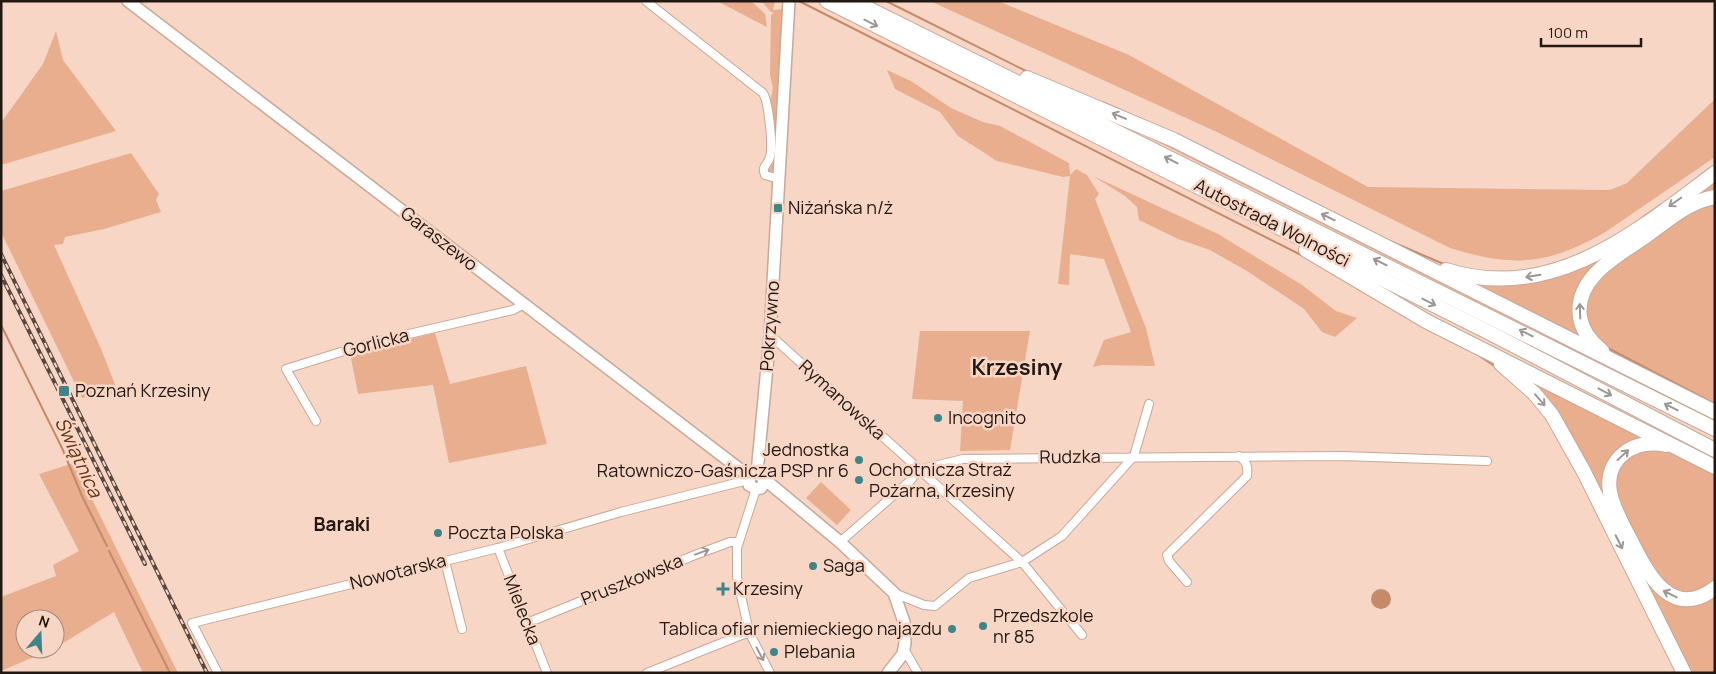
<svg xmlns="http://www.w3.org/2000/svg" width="1716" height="674" font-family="Manrope,sans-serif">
<rect width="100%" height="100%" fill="#f7d6c5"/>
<g fill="#e8ae8e">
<polygon points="717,1 751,1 765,14 767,27"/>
<polygon points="775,1 773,10 783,9 774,174 767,172 770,103 773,88 770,75 771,15 774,12 771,12 763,3 756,2"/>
<path d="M930,1H998L1129,55L1368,187L1610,190L1627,183L1715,99V157L1607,231C1549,265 1514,268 1450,248L1219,133Z"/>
<polygon points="56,31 63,60 116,131 1,165 1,123 43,64"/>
<polygon points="887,70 911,81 951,108 983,122 1000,126 1069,163 1070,175 1076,169 1087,175 1099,194 1095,199 1146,328 1155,366 1102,365 1093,367 1104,340 1131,332 1104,259 1070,254 1069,285 1058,284 1070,176 1063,177 997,161 958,136 940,112 895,89"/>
<polygon points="1142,134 1158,137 1715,415 1715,421"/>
<polygon points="131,153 159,194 156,200 161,212 104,229 65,237 63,244 54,245 102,351 119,395 105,394 82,398 1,232 1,191"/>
<polygon points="1093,176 1218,234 1302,285 1336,311 1357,318 1335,337 1322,332 1304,309 1247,271 1210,250 1178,239 1139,220 1137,207 1125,196"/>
<polygon points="1715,177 1715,193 1585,280 1588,343 1450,275 1545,277"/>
<path d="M1715,203V403L1608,347C1553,306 1610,269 1646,244C1668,228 1688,212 1715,203Z"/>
<polygon points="920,331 1030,331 1010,450 960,451 963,401 912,399"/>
<polygon points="435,333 450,384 526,366 547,444 449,463 433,385 358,394 350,353"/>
<polygon points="1514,368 1653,437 1606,476 1659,592 1715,594 1715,673 1688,673 1563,429"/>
<polygon points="1658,446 1715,471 1715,583 1692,595 1664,586 1619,511 1613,481 1625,456"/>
<polygon points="74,463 178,673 143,673 114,612 55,648 55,619 25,619 25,649 53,649 1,671 1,597 56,576 53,565 79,551 39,474"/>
<polygon points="821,482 851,510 837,525 806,498"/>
</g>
<circle fill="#c58a6a" cx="1381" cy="599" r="10"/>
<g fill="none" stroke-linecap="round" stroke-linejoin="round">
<g stroke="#c58a6a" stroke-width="2">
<polyline points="799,1 1303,256"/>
<polyline points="886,1 1028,72"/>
<polyline points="1102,102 1148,122"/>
<polyline points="1643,217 1662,204"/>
<polyline points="1390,241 1446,265"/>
<polyline points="1350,284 1407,317"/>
<polyline points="1,325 62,448 82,496 107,546"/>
<polyline points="1606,347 1715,404"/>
<polyline points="1475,353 1496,367"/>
<polyline points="109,551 170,673"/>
</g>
<defs>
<g id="street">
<path d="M646,1L763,93C769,103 773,146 770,157C768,165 761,166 765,175L779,179"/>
<polyline points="770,335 1022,562 1082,635"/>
<polyline points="316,421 286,369 370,343 513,310 524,304"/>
<polyline points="756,489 737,548 737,577 749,632 770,673"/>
<polyline points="840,542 911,480 918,470 963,459 1343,456 1487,461"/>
<polyline points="498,548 547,673"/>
<polyline points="445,561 462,629"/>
<path d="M1187,582L1169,561L1167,555L1247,476C1248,466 1247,462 1239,456"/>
<polyline points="894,593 924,605 935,606 969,578 1022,562 1062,536 1134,456 1149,404"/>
<polyline points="527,623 695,555 730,542 738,542"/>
<polyline points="904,649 918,673"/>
<polyline points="218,673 192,623 498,548 621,512 748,480"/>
<polyline points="647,673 749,632"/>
</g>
<g id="secondary">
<polyline points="128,1 750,477"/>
<polyline points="757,473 770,335 789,1"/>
<polyline points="757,473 840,542 894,593 904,622 905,643 903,654 888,673"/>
<polyline points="750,477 749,485 756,489 761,488 765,480"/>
</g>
<g id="highway">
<polyline points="827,1 1494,335 1715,450"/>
<polyline points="853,1 1715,429"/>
<polyline points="1027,78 1174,140 1715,412"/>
<polyline points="1306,250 1426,321 1715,467"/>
<path d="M1446,270C1552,304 1636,232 1715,173"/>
<path d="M1602,351C1591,342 1582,331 1580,317C1574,277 1619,255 1646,236C1667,221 1689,201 1715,197"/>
<polyline points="1501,364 1534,393 1552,415 1584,472 1684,673"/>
<path d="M1666,445C1636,438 1604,457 1610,492C1613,509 1623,525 1631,541C1648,574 1671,621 1715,588"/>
</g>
</defs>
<use href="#street" stroke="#c8a898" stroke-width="10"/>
<use href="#secondary" stroke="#c8a898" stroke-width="14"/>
<use href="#highway" stroke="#c8a898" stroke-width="16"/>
<use href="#street" stroke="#fff" stroke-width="8"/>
<use href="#secondary" stroke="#fff" stroke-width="11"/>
<use href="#highway" stroke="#fff" stroke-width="14"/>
<defs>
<g id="rail">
<polyline points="1,254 207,673"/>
<polyline points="1,275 145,564"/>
</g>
</defs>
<use href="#rail" stroke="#59483f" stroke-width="4"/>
<use href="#rail" stroke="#f7d6c5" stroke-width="2" stroke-dasharray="5.5" stroke-linecap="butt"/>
</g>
<defs><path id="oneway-shaft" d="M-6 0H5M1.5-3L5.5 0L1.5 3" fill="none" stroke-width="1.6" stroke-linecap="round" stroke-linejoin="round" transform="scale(1.25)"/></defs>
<g stroke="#9c9794">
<use href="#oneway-shaft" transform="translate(871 23) rotate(27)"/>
<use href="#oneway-shaft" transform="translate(1119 116) rotate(-157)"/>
<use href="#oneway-shaft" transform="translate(1171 160) rotate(-154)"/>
<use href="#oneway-shaft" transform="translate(1675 202) rotate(145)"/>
<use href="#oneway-shaft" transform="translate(1328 217) rotate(-154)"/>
<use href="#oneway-shaft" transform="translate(1380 262) rotate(-154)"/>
<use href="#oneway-shaft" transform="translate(1533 276) rotate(171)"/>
<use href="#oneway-shaft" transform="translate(1429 302) rotate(27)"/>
<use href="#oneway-shaft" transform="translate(1580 311) rotate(-92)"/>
<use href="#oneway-shaft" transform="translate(1526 333) rotate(-153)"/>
<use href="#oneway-shaft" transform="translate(1605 392) rotate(28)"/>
<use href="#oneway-shaft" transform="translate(1540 400) rotate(49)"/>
<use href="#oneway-shaft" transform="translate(1671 407) rotate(-153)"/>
<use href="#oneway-shaft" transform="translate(1623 455) rotate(-43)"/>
<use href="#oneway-shaft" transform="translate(1619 542) rotate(63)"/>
<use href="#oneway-shaft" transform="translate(702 552) rotate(-20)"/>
<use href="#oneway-shaft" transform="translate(1670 594) rotate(-154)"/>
<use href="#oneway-shaft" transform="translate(760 654) rotate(62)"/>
</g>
<g fill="#3d8589" stroke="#f7d6c5" stroke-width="2">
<rect x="773" y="203" width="10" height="10" rx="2.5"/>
<rect x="58" y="385" width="12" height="12" rx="2.5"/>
<circle cx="938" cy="418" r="5"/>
<circle cx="859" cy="460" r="5"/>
<circle cx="859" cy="480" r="5"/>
<circle cx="438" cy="533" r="5"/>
<circle cx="813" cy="566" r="5"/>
<path d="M720.5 581.5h5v5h5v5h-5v5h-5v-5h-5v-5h5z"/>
<circle cx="983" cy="626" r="5"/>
<circle cx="952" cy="629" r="5"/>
<circle cx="774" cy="652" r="5"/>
</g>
<g text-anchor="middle" stroke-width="5" stroke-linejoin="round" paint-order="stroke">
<g font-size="18" fill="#231711" stroke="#f7d6c5" text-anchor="start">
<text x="788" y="214">Niżańska n/ż</text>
<text x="75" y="397">Poznań Krzesiny</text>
<text x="948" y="424">Incognito</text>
<text x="849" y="456" text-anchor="end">Jednostka<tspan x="849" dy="21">Ratowniczo-Gaśnicza PSP nr 6</tspan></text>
<text x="869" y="476">Ochotnicza Straż<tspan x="869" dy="21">Pożarna, Krzesiny</tspan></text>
<text x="448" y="539">Poczta Polska</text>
<text x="823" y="572">Saga</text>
<text x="733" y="595">Krzesiny</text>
<text x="993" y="622">Przedszkole<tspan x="993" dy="21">nr 85</tspan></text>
<text x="942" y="635" text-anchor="end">Tablica ofiar niemieckiego najazdu</text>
<text x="784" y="658">Plebania</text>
</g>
<g font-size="18" fill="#231711" stroke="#f7d6c5">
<text transform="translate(1272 223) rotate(27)" y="6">Autostrada Wolności</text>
<text transform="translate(439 239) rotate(38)" y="6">Garaszewo</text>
<text transform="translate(770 326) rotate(-86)" y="6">Pokrzywno</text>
<text transform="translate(376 343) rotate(-14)" y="6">Gorlicka</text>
<text transform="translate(842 400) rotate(42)" y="6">Rymanowska</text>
<text transform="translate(1070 457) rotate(-1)" y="6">Rudzka</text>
<text transform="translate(398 572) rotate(-14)" y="6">Nowotarska</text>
<text transform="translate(632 580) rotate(-22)" y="6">Pruszkowska</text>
<text transform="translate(522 610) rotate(69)" y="6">Mielecka</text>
</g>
<g font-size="19" font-style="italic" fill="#69320d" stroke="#f7d6c5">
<text transform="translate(79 457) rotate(65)" y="7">Świątnica</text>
</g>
<g font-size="19" font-weight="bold" fill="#231711" stroke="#f7d6c5">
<text x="342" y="531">Baraki</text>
</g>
<g font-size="22" font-weight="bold" fill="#231711" stroke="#f7d6c5">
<text x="1017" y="375">Krzesiny</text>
</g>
</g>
<rect width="1716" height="674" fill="none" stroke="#231711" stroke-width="5"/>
<g transform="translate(40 634) rotate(19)"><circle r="24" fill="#f7d6c5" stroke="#a28a7d"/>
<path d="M0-4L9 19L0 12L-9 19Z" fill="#3d8589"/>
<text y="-8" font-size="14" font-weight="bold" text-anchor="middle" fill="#231711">N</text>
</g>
<path d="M1541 38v8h100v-8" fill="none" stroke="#231711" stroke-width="2.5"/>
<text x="1548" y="38" font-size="15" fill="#231711" stroke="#f7d6c5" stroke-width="4" paint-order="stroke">100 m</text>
</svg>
